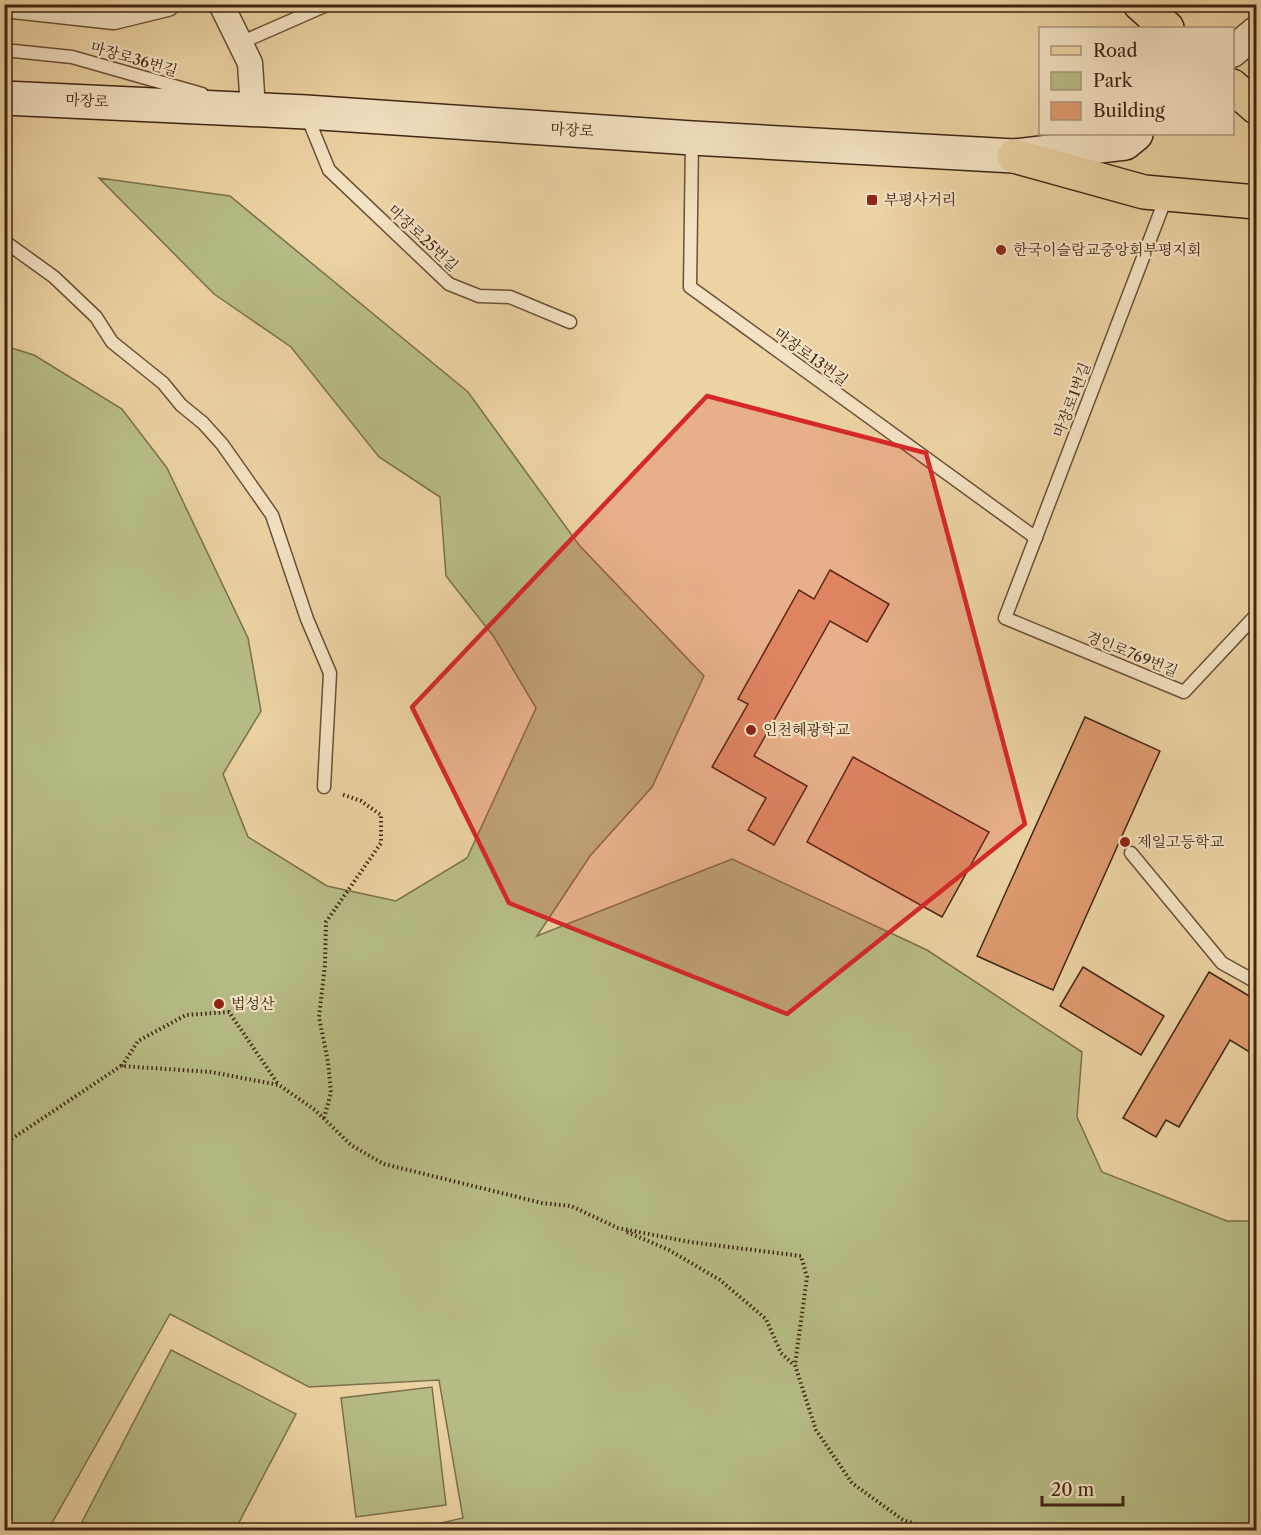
<svg xmlns="http://www.w3.org/2000/svg" width="1261" height="1535" font-family="'Libre Caslon Text','Noto Serif KR',serif">
<rect width="100%" height="100%" fill="#ecd3a3"/>
<filter id="stains"><feTurbulence type="fractalNoise" baseFrequency=".00333" numOctaves="4"/><feColorMatrix values="0 0 0 0 .2 0 0 0 0 .09 0 0 0 0 .02 0 0 0 .5 -.17"/></filter>
<radialGradient id="worn" r=".72"><stop offset=".6" stop-color="#630" stop-opacity="0"/><stop offset="1" stop-color="#630" stop-opacity=".3"/></radialGradient>
<g fill="#b7bc86" stroke="#7b704c" stroke-width="1.5">
<polygon points="99,178 230,196 468,392 579,545 704,676 652,787 590,856 537,936 732,859 927,950 1082,1052 1077,1117 1102,1172 1227,1221 1256,1221 1256,1530 410,1530 463,1518 439,1380 309,1387 170,1314 48,1530 5,1530 5,346 34,355 122,409 167,468 248,638 261,711 223,774 248,837 327,886 396,901 467,858 536,708 494,637 446,576 440,497 379,457 291,347 214,294"/>
<polygon points="171,1350 296,1414 235,1530 98,1530 82,1522"/>
<polygon points="432,1387 446,1505 356,1517 341,1398"/>
</g>
<g fill="#e09b70" stroke="#3f2513" stroke-width="1.5">
<polygon points="830,570 889,604 867,642 830,621 754,756 807,786 774,845 748,830 766,798 712,767 748,704 738,699 799,590 814,599"/>
<polygon points="1085,717 1160,751 1053,990 977,956"/>
<polygon points="853,757 989,832 942,917 807,842"/>
<polygon points="1083,967 1164,1016 1141,1055 1060,1006"/>
<polygon points="1209,972 1256,1000 1256,1056 1230,1040 1179,1127 1166,1120 1156,1137 1123,1118"/>
</g>
<g fill="none" stroke-linecap="round" stroke-linejoin="round">
<defs>
<g id="service">
<polyline points="240,43 329,4"/>
<polyline points="4,50 72,57 202,94"/>
<polyline points="307,116 329,170 449,284 479,296 510,297 570,322"/>
<polyline points="692,140 690,287 1036,538"/>
<polyline points="1167,195 1005,618 1184,692 1256,615"/>
<polyline points="4,241 54,277 96,317 112,342 163,383 181,405 203,423 222,444 272,515 307,619 330,673 324,787"/>
<polyline points="1131,853 1222,963 1256,982"/>
</g>
<g id="minor">
<polyline points="221,4 250,63 253,109"/>
<polyline points="4,5 114,17 167,4"/>
</g>
<polyline id="tertiary" points="1232,52 1256,32"/>
<polyline id="secondary" points="4,98 306,112 692,138 1014,156 1125,143 1136,134"/>
<g id="primary">
<polyline points="1140,4 1167,28"/>
<polyline points="1232,86 1256,107"/>
<polyline points="1014,156 1144,192 1256,202"/>
</g>
</defs>
<use href="#service" stroke="#6a5037" stroke-width="15"/>
<use href="#minor" stroke="#6a5037" stroke-width="27"/>
<use href="#tertiary" stroke="#6a5037" stroke-width="33"/>
<use href="#secondary" stroke="#3f2513" stroke-width="36"/>
<use href="#primary" stroke="#3f2513" stroke-width="36"/>
<g stroke="#3f2513" stroke-width="4" stroke-dasharray="1.5 3" stroke-linecap="butt">
<polyline points="122,1066 138,1041 186,1015 229,1012 278,1084"/>
<polyline points="324,1118 331,1093 328,1062 319,1017 325,965 326,922 381,843 381,815 361,801 341,794"/>
<polyline points="4,1144 121,1066 211,1072 279,1085 315,1110 351,1145 384,1164 542,1203 571,1206 618,1228 690,1242 801,1256 807,1277 795,1365 816,1430 852,1483 903,1520 934,1530"/>
<polyline points="627,1232 669,1250 720,1280 766,1319 781,1353 794,1365"/>
</g>
<use href="#service" stroke="#f3e2c3" stroke-width="12"/>
<use href="#minor" stroke="#f3e2c3" stroke-width="24"/>
<use href="#tertiary" stroke="#f3e2c3" stroke-width="30"/>
<use href="#secondary" stroke="#f3e2c3" stroke-width="33"/>
<use href="#primary" stroke="#ecd3a3" stroke-width="33"/>
</g>
<path fill="#d62828" fill-opacity="0.2" stroke="#d62828" stroke-width="4.5" stroke-linejoin="round" d="M707,396L926,453L1025,824L787,1014L509,903L412,707Z"/>
<g fill="#8f2418" stroke="#f3e2c3" stroke-width="2">
<rect x="866" y="194" width="12" height="12" rx="3"/>
<circle cx="1001" cy="250" r="6"/>
<circle cx="751" cy="730" r="6"/>
<circle cx="1125" cy="842" r="6"/>
<circle cx="219" cy="1004" r="6"/>
</g>
<g text-anchor="middle" stroke-width="4.5" stroke-linejoin="round" paint-order="stroke">
<g font-size="15" fill="#3f2513" stroke="#f3e2c3">
<text transform="translate(134 59) rotate(16)" y="5">마장로36번길</text>
<text transform="translate(87 101) rotate(3)" y="5">마장로</text>
<text transform="translate(572 130) rotate(4)" y="5">마장로</text>
<text transform="translate(423 238) rotate(43)" y="5">마장로25번길</text>
<text transform="translate(811 357) rotate(36)" y="5">마장로13번길</text>
<text transform="translate(1072 400) rotate(-69)" y="5">마장로1번길</text>
<text transform="translate(1132 654) rotate(22)" y="5">경인로769번길</text>
</g>
<g font-size="15" fill="#3f2513" stroke="#f3e2c3" text-anchor="start">
<text x="884" y="205">부평사거리</text>
<text x="1013" y="255">한국이슬람교중앙회부평지회</text>
<text x="763" y="735">인천혜광학교</text>
<text x="1137" y="847">제일고등학교</text>
<text x="231" y="1009">법성산</text>
</g>
</g>
<rect width="1261" height="1535" fill="none" stroke="#ecd3a3" stroke-width="24"/>
<rect x="6" y="6" width="1249" height="1523" fill="none" stroke="#3f2513" stroke-width="3"/>
<rect x="12" y="12" width="1237" height="1511" fill="none" stroke="#3f2513" stroke-width="1.5"/>
<rect x="1039" y="27" width="195" height="108" fill="#f3e2c3" stroke="#ab967d" stroke-width="1.5"/>
<rect x="1051" y="46" width="30" height="9" fill="#ecd3a3" stroke="#ab967d" stroke-width="1.5"/>
<text x="1093" y="57" font-size="18" fill="#3f2513">Road</text>
<rect x="1051" y="72" width="30" height="18" fill="#b7bc86" stroke="#ab967d" stroke-width="1.5"/>
<text x="1093" y="87" font-size="18" fill="#3f2513">Park</text>
<rect x="1051" y="102" width="30" height="18" fill="#e09b70" stroke="#ab967d" stroke-width="1.5"/>
<text x="1093" y="117" font-size="18" fill="#3f2513">Building</text>
<path d="M1042 1496v9h81v-9" fill="none" stroke="#3f2513" stroke-width="3"/>
<text x="1051" y="1496" font-size="18" fill="#3f2513" stroke="#f3e2c3" stroke-width="4.5" paint-order="stroke">20 m</text>
<rect width="100%" height="100%" filter="url(#stains)"/>
<rect width="100%" height="100%" fill="url(#worn)"/>
</svg>
